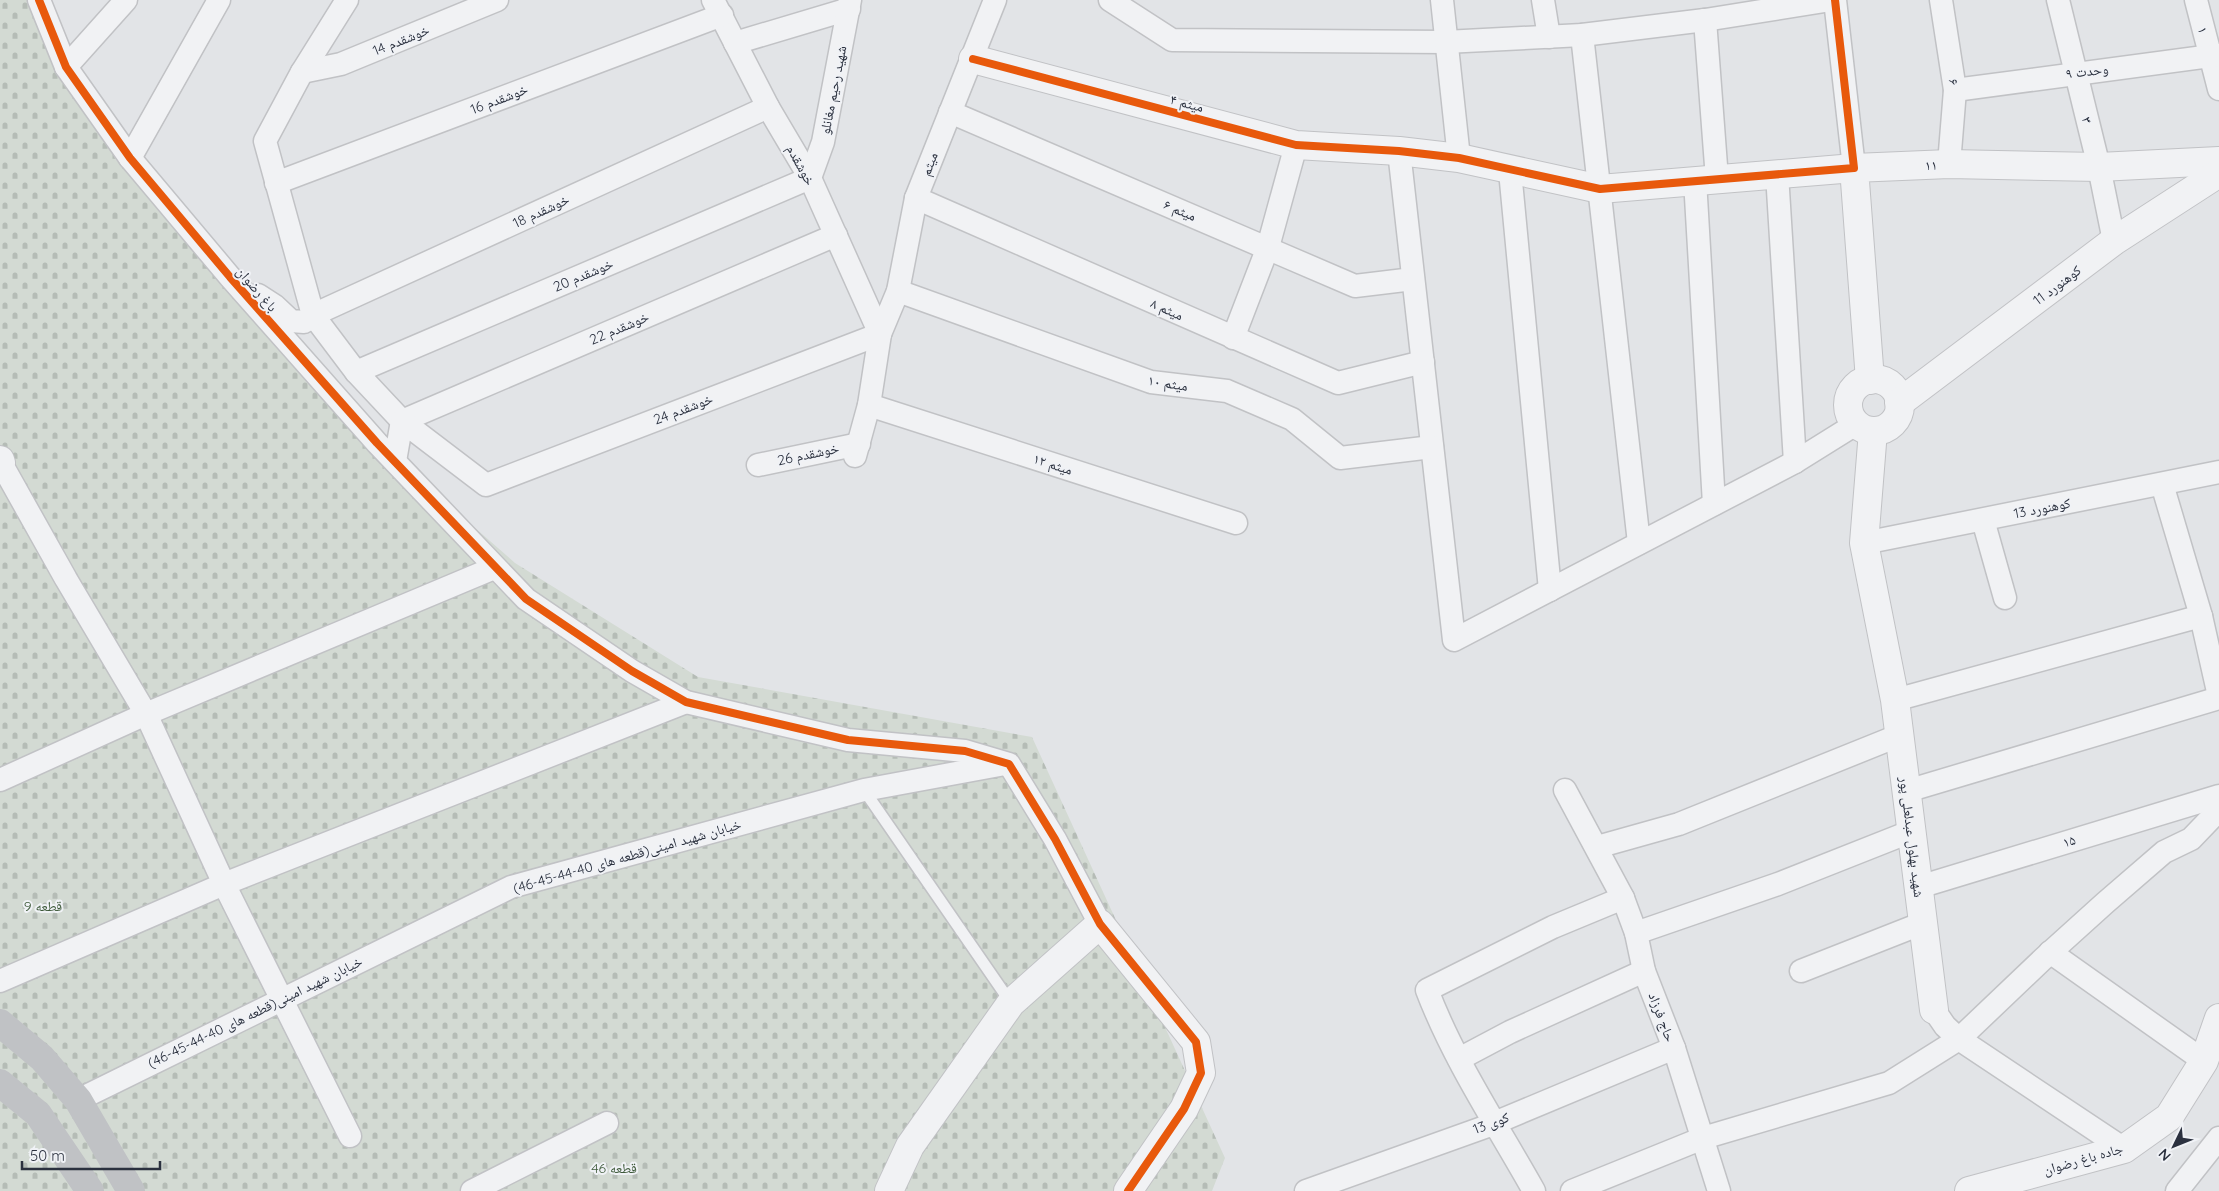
<svg xmlns="http://www.w3.org/2000/svg" width="2219" height="1191" font-family="Quicksand,'Noto Naskh Arabic',sans-serif">
<defs>
<pattern id="cemetery-stones" width="16" height="16" patternUnits="userSpaceOnUse" patternTransform="scale(1.25)"><rect width="16" height="16" fill="#d3dad3"/><path d="M2 7V4a2 2 0 0 1 4 0v3zM10 15v-3a2 2 0 0 1 4 0v3z" fill="#b5bcb6"/></pattern>
</defs>
<rect width="100%" height="100%" fill="#e2e4e7"/>
<polygon fill="url(#cemetery-stones)" points="0,0 34,0 116,160 466,520 515,563 698,677 1032,737 1225,1158 1212,1191 0,1191"/>
<g fill="none" stroke-linecap="round" stroke-linejoin="round">
<defs>
<polyline id="service" points="864,790 1011,1003"/>
<g id="minor">
<polyline points="39,0 66,67 130,158 230,277 377,443 526,599 632,671 686,702 848,740 965,751 1009,764 1055,839 1100,924"/>
<polyline points="347,0 302,72 265,141 313,315 356,372 402,421 836,235"/>
<polyline points="713,0 768,107 810,178 880,334"/>
<polyline points="1110,0 1172,40 1445,42 1582,35 1705,20 1831,0"/>
<polyline points="1442,0 1459,158"/>
<polyline points="1543,0 1549,37"/>
<polyline points="1835,0 1854,168"/>
<polyline points="1941,0 1955,90 1949,164"/>
<polyline points="2058,0 2099,167 2114,241"/>
<polyline points="2196,0 2219,89"/>
<polyline points="1705,20 1717,179"/>
<polyline points="1582,35 1639,543"/>
<polyline points="735,43 849,9"/>
<polyline points="66,67 126,0"/>
<polyline points="302,72 341,64 497,0"/>
<polyline points="1955,90 2219,55"/>
<polyline points="950,112 1355,286 1413,279"/>
<polyline points="1399,151 1454,640 1795,462 1856,424"/>
<polyline points="130,158 219,0"/>
<polyline points="1510,171 1550,590"/>
<polyline points="1777,174 1795,462"/>
<polyline points="1695,180 1714,504"/>
<polyline points="276,183 722,15"/>
<polyline points="916,198 1338,383 1423,362"/>
<polyline points="898,291 1151,382 1227,391 1292,419 1340,458 1432,447"/>
<polyline points="258,295 275,306 291,321 304,322 313,315 768,107"/>
<polyline points="1233,338 1268,247 1296,145"/>
<polyline points="356,372 810,178 823,142 850,0"/>
<polyline points="869,405 1236,523"/>
<polyline points="855,456 869,405 880,334 898,291 916,198 995,0"/>
<polyline points="395,461 402,421 486,485 880,334"/>
<polyline points="1,463 66,579 146,714 224,884 350,1136"/>
<polyline points="758,465 859,444"/>
<polyline points="2162,484 2201,616 2219,696"/>
<polyline points="1983,520 2005,598"/>
<polyline points="1864,543 2219,472"/>
<polyline points="1895,700 2201,616"/>
<polyline points="0,780 146,714 494,568"/>
<polyline points="1565,790 1623,898 1636,933 1644,971 1674,1048 1719,1191"/>
<polyline points="1907,791 2219,698"/>
<polyline points="1597,847 1679,824 1900,735"/>
<polyline points="1919,887 2219,796"/>
<polyline points="1636,933 1778,884 1912,831"/>
<polyline points="2050,952 2204,1061"/>
<polyline points="1801,971 1923,923"/>
<polyline points="0,981 224,884 686,702"/>
<polyline points="1934,1010 1945,1026 1959,1039 2124,1149"/>
<polyline points="1459,1059 1510,1032 1644,971"/>
<polyline points="78,1100 511,887 864,790 1005,764"/>
<polyline points="472,1191 607,1123"/>
<polyline points="1306,1191 1485,1127 1674,1048"/>
<path d="M1534,1191C1497,1125 1454,1061 1427,990L1553,927L1623,898"/>
<polyline points="1572,1191 1703,1138 1889,1083 1959,1039 2043,959 2105,903 2164,852 2191,839 2219,810"/>
<polyline points="2177,1191 2219,1138"/>
</g>
<g id="tertiary">
<polyline points="973,59 1296,145 1399,151 1459,158 1600,189 1854,168"/>
<circle cx="1874" cy="405" r="26"/>
<polyline points="1870,380 1854,168 1949,164 2099,167 2219,161"/>
<polyline points="1899,403 2114,241 2219,173"/>
<polyline points="1873,431 1864,543 1895,700 1934,1010"/>
<polyline points="0,460 1,463"/>
<polyline points="889,1191 910,1146 1011,1003 1100,924 1196,1042 1201,1073 1184,1109 1128,1191"/>
<polyline points="1969,1191 2124,1149 2169,1117 2204,1061 2219,1018"/>
</g>
</defs>
<use href="#service" stroke="#c1c2c5" stroke-width="14"/>
<use href="#minor" stroke="#c1c2c5" stroke-width="25"/>
<use href="#tertiary" stroke="#c1c2c5" stroke-width="30"/>
<use href="#service" stroke="#f1f2f4" stroke-width="11"/>
<use href="#minor" stroke="#f1f2f4" stroke-width="22"/>
<use href="#tertiary" stroke="#f1f2f4" stroke-width="28"/>
<g stroke="#c0c2c5" stroke-width="28">
<polyline points="0,1023 42,1058 78,1100 131,1191"/>
<polyline points="0,1083 38,1114 90,1191"/>
</g>
<defs>
<g id="cycleway">
<polyline points="39,0 66,67 130,158 230,277 377,443 526,599 632,671 686,702 848,740 965,751 1009,764 1055,839 1100,924 1196,1042 1201,1073 1184,1109 1128,1191"/>
<polyline points="973,59 1296,145 1399,151 1459,158 1600,189 1854,168 1835,0"/>
</g>
</defs>
<use href="#cycleway" stroke="#f0f2f6" stroke-width="11"/>
<use href="#cycleway" stroke="#e8590c" stroke-width="8"/>
</g>
<g text-anchor="middle" stroke-width="4" stroke-linejoin="round" paint-order="stroke">
<g font-size="14" fill="#2b313f" stroke="#f0f2f6">
<text transform="translate(2203 30) rotate(76)" y="5">۱</text>
<text transform="translate(401 40) rotate(-22)" y="5">خوشقدم 14</text>
<text transform="translate(2087 71) rotate(-7)" y="5">۹ وحدت</text>
<text transform="translate(1954 82) rotate(82)" y="5">۶</text>
<text transform="translate(833 90) rotate(-79)" y="5">شهید رحیم مغانلو</text>
<text transform="translate(499 99) rotate(-21)" y="5">خوشقدم 16</text>
<text transform="translate(1187 103) rotate(15)" y="5">۴ میثم</text>
<text transform="translate(2087 120) rotate(76)" y="5">۳</text>
<text transform="translate(929 164) rotate(-69)" y="5">میثم</text>
<text transform="translate(801 165) rotate(61)" y="5">خوشقدم</text>
<text transform="translate(1931 165) rotate(-2)" y="5">۱۱</text>
<text transform="translate(1180 210) rotate(23)" y="5">۶ میثم</text>
<text transform="translate(541 211) rotate(-25)" y="5">خوشقدم 18</text>
<text transform="translate(583 275) rotate(-23)" y="5">خوشقدم 20</text>
<text transform="translate(2057 285) rotate(-37)" y="5">کوهنورد 11</text>
<text transform="translate(257 289) rotate(49)" y="5">باغ رضوان</text>
<text transform="translate(1167 309) rotate(24)" y="5">۸ میثم</text>
<text transform="translate(619 328) rotate(-23)" y="5">خوشقدم 22</text>
<text transform="translate(1168 383) rotate(9)" y="5">۱۰ میثم</text>
<text transform="translate(683 409) rotate(-21)" y="5">خوشقدم 24</text>
<text transform="translate(808 454) rotate(-12)" y="5">خوشقدم 26</text>
<text transform="translate(1053 464) rotate(18)" y="5">۱۲ میثم</text>
<text transform="translate(2042 508) rotate(-11)" y="5">کوهنورد 13</text>
<text transform="translate(1912 837) rotate(83)" y="5">شهید بهلول عبدلعلی پور</text>
<text transform="translate(2069 841) rotate(-17)" y="5">۱۵</text>
<text transform="translate(627 856) rotate(-16)" y="5">خیابان شهید امینی(قطعه های 40-44-45-46)</text>
<text transform="translate(255 1012) rotate(-26)" y="5">خیابان شهید امینی(قطعه های 40-44-45-46)</text>
<text transform="translate(1662 1017) rotate(69)" y="5">حاج فرزاد</text>
<text transform="translate(1491 1123) rotate(-21)" y="5">کوی 13</text>
<text transform="translate(2083 1159) rotate(-16)" y="5">جاده باغ رضوان</text>
</g>
<g font-size="14" fill="#3d5939" stroke="#f0f2f6">
<text x="43" y="911">قطعه 9</text>
<text x="614" y="1173">قطعه 46</text>
</g>
</g>
<g transform="translate(2174 1146) rotate(227)" stroke="#f0f2f6" stroke-width="4" paint-order="stroke">
<path d="M0-4L9 19L0 12L-9 19Z" fill="#2b313f"/>
<text y="-8" font-size="14" font-weight="bold" text-anchor="middle" fill="#2b313f">N</text>
</g>
<path d="M22 1161v8h138v-8" fill="none" stroke="#2b313f" stroke-width="2.5"/>
<text x="30" y="1161" font-size="15" fill="#2b313f" stroke="#f0f2f6" stroke-width="4" paint-order="stroke">50 m</text>
</svg>
